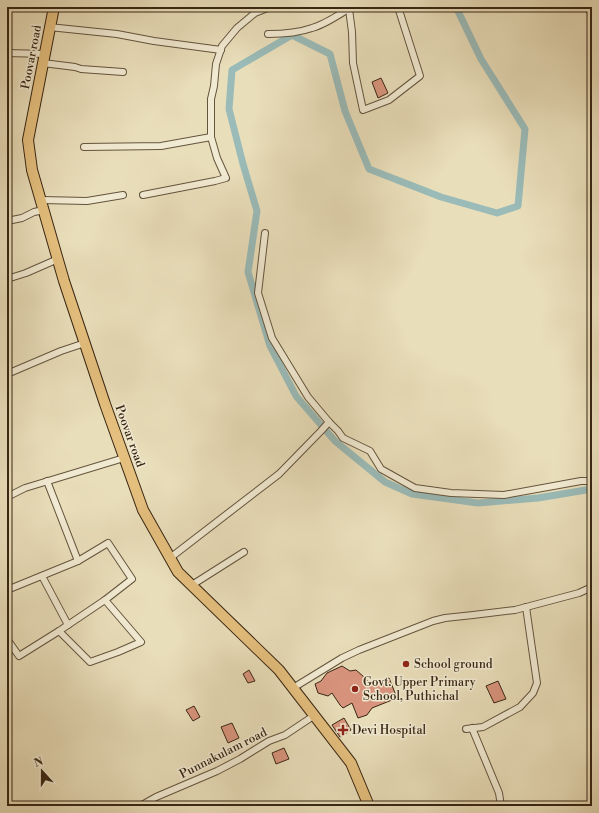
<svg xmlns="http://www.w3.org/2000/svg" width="599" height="813" font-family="'Libre Bodoni',serif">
<rect width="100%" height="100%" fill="#e9deba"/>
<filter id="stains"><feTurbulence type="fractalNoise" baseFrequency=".005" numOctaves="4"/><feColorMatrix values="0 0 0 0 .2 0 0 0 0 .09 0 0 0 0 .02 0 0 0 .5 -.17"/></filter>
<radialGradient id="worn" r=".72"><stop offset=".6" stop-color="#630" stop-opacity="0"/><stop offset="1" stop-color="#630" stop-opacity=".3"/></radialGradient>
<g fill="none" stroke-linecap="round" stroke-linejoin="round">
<g stroke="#9abbb8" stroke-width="7">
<polyline points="456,7 481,59 525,129 518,206 497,213 441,197 369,169 345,111 330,54 292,35 232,70 229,109 243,164 257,211 248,272 270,346 296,396 335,441 385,482 412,494 478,503 538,498 592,489"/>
<polyline points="585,7 592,15"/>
</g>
</g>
<g fill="#d9947d" stroke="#382614">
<polygon points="381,78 388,93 378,98 372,82"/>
<polygon points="342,666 350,671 356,670 364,677 370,684 389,678 397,698 372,708 367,715 358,718 352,703 343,708 340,705 332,693 328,696 318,693 315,684 321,681 327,673"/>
<polygon points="249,670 255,681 248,683 243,674"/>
<polygon points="498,681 506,699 494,703 486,686"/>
<polygon points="194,706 200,717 193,721 186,710"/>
<polygon points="344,718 351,730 340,737 332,725"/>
<polygon points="232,723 239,738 228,743 221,727"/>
<polygon points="284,748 289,759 276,764 272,753"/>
</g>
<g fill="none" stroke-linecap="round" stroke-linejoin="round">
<defs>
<g id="street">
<polyline points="349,9 352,32 353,63 363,110 389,100 420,76 398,7"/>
<polyline points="49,27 117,34 154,41 221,50"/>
<path d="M268,34C283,34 298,33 312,28C326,24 339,15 351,7"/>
<polyline points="7,53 45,54"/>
<polyline points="43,63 75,67 81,69 123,72"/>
<polyline points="84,147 161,146 211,137"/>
<polyline points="143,195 215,181 226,178 217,158 211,137 211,99 214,86 216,64 222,46 237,28 255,13 270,7"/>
<polyline points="41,200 87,201 123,195"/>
<polyline points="7,222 12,220 22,218 34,212 44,210"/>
<polyline points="265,233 258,293 272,338 308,397 329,422 338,431 343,438 370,451 381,469 415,488 451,493 504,495 581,481 592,481"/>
<polyline points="7,279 26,273 58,259"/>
<polyline points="7,374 61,351 85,343"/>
<polyline points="47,481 78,561"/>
<polyline points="7,497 25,488 124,458"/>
<polyline points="170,558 279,474 321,431 329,422"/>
<polyline points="42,576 68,625"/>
<polyline points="192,585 244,552"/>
<polyline points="7,590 78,561 108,543 132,579 105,600 141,642 118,652 90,662 59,631 19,656 7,639"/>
<polyline points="59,631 105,600"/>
<polyline points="293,688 342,658 359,650 433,621 445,618 473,615 515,610 579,593 592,587"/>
<polyline points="472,728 499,793 501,806"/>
<polyline points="466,729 483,727 520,707 533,693 537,683 526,607"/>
<polyline points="140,806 156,797 217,771 240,759 269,741 285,735 309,719 314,715"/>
</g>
<polyline id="primary" points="54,7 28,140 32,170 64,281 105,404 143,510 178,572 279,670 351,763 369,806"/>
</defs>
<use href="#street" stroke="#64543e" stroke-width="8"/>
<use href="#primary" stroke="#382614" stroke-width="12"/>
<use href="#street" stroke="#f1ead2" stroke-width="6"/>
<use href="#primary" stroke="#e4bf7d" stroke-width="10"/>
</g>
<g fill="#8f2418" stroke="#f1ead2" stroke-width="1.5">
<circle cx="406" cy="664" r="4"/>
<circle cx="355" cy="689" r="4"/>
<path d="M341 724h4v4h4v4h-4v4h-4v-4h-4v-4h4z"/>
</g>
<g text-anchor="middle" stroke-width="3" stroke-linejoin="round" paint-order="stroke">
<g font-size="12" fill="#382614" stroke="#f1ead2">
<text transform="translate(31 57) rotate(-79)" y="4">Poovar road</text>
<text transform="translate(130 436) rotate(70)" y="4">Poovar road</text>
<text transform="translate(223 753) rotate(-27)" y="4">Punnakulam road</text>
</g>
<g font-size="12" fill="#382614" stroke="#f1ead2" text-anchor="start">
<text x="414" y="668">School ground</text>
<text x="363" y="686">Govt. Upper Primary<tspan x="363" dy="14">School, Puthichal</tspan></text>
<text x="352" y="734">Devi Hospital</text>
</g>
</g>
<rect width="599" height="813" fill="none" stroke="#e9deba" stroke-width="24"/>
<rect x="8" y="8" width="583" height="797" fill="none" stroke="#382614" stroke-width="2"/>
<rect x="12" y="12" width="575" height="789" fill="none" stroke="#382614"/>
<g transform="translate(42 771) rotate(339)" stroke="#f1ead2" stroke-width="3" paint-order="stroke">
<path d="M0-3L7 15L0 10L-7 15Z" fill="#382614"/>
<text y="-6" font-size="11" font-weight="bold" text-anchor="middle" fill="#382614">N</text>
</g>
<rect width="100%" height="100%" filter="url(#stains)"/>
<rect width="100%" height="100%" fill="url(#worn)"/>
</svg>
